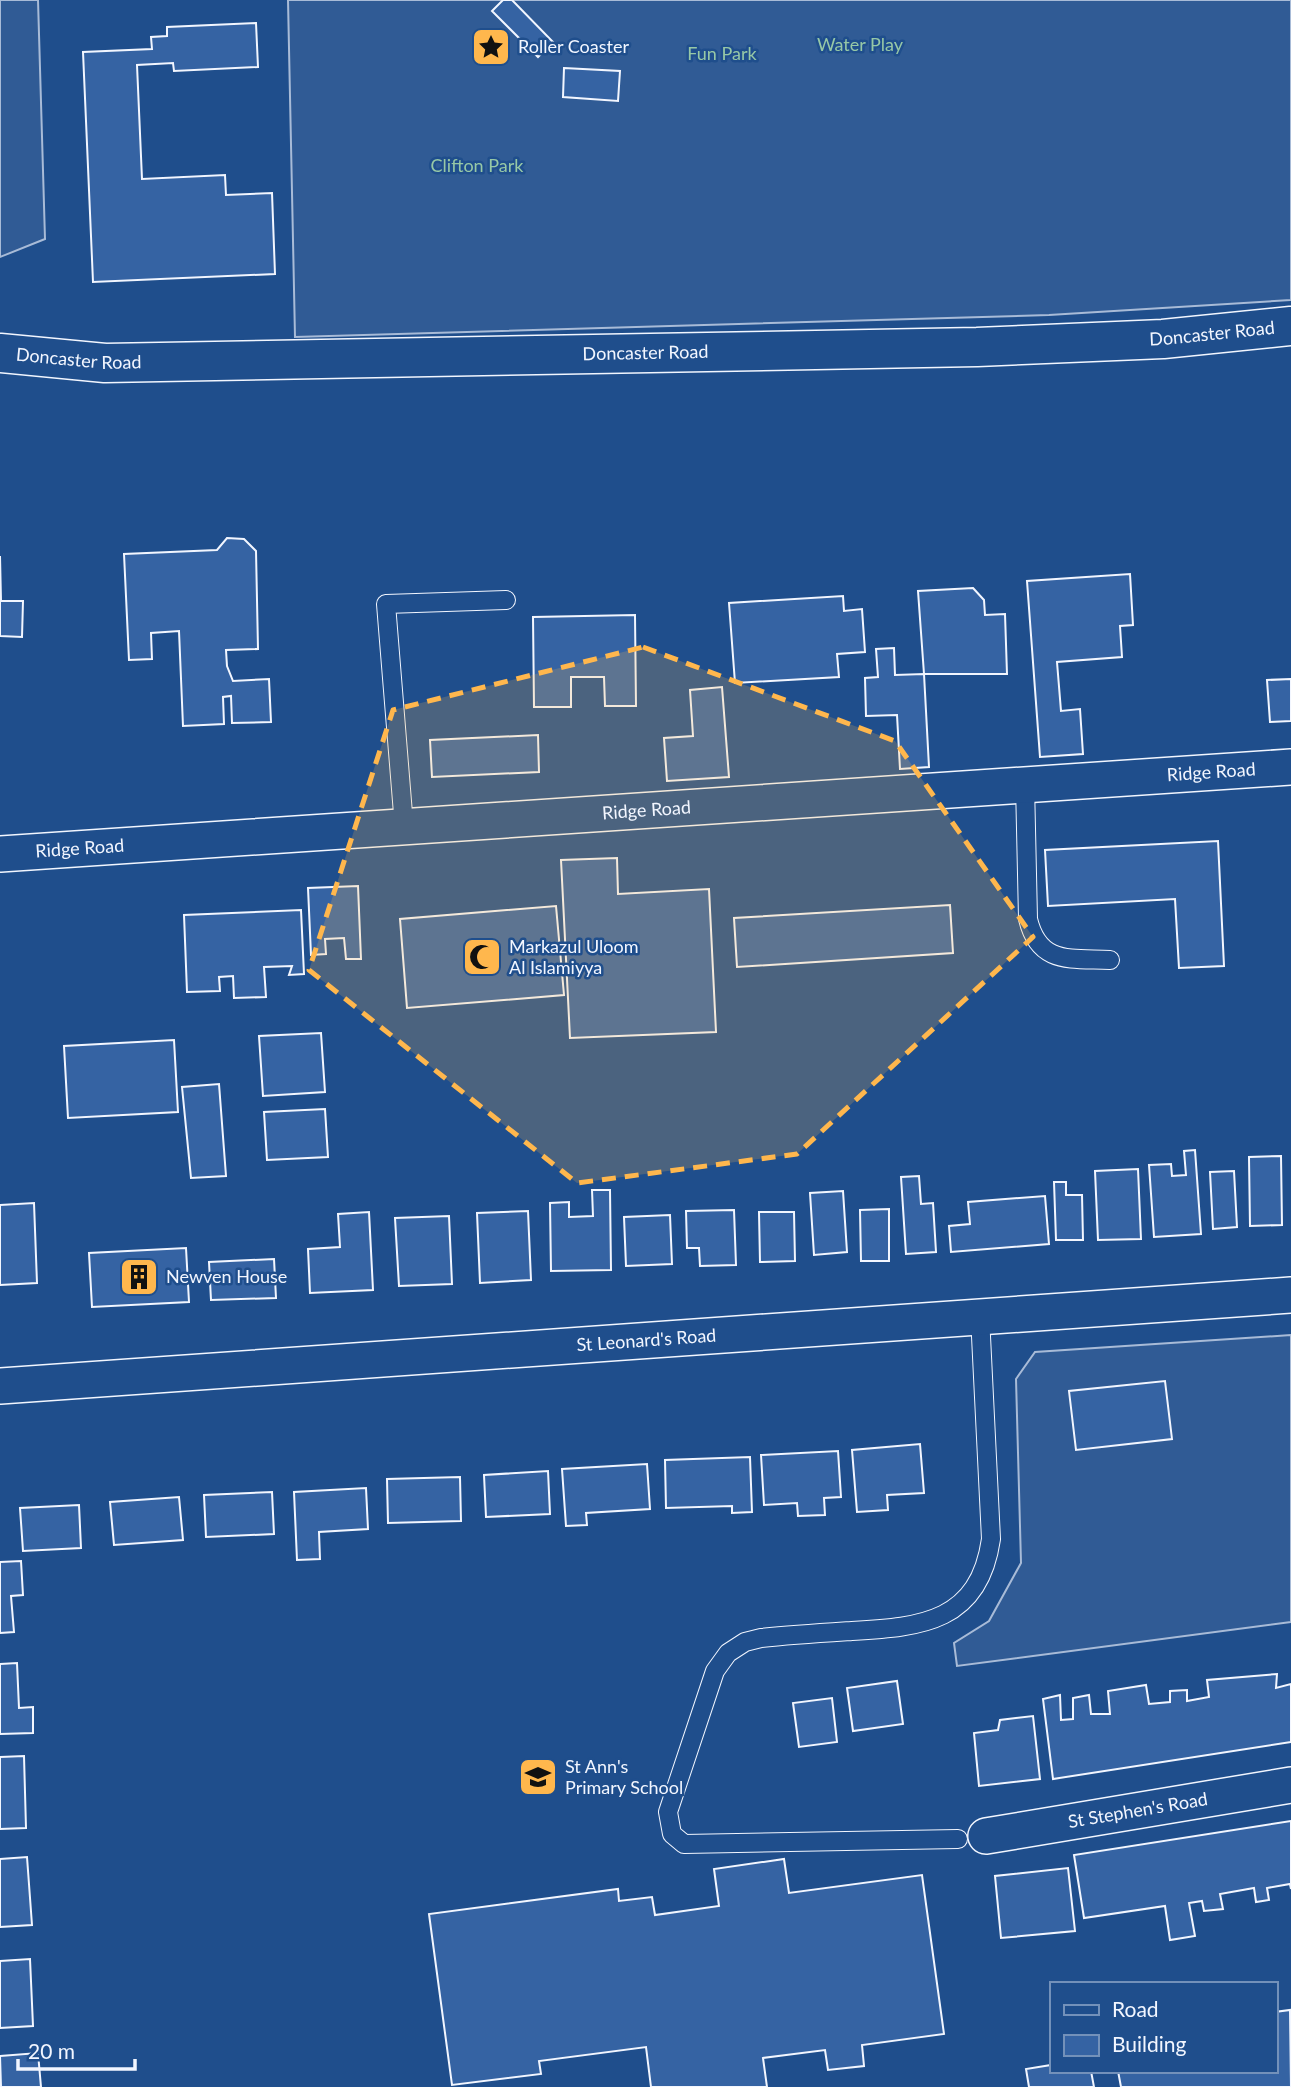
<svg xmlns="http://www.w3.org/2000/svg" width="1291" height="2087" font-family="Lato,sans-serif">
<rect width="100%" height="100%" fill="#1f4e8c"/>
<g fill="#305b95" stroke="#a8bbd7" stroke-width="2">
<polygon points="0,0 38,0 45,239 0,257"/>
<polygon points="288,0 1291,0 1291,300 1049,315 295,337"/>
<polygon points="1291,1335 1291,1622 957,1666 954,1643 989,1621 1021,1563 1016,1379 1035,1352"/>
</g>
<g fill="#3563a3" stroke="#f2f6ff" stroke-width="2">
<polygon points="503,0 512,0 553,42 538,57 492,11"/>
<polygon points="256,23 258,67 174,71 173,63 137,65 142,179 225,175 226,195 272,193 275,274 93,282 83,52 152,49 151,37 167,36 167,27"/>
<polygon points="564,68 620,71 618,101 563,97"/>
<polygon points="227,538 244,539 256,551 258,649 226,650 227,666 233,681 269,679 271,722 232,723 231,696 223,697 224,724 183,726 179,631 151,633 152,659 129,660 124,554 217,550"/>
<polygon points="0,556 1,601 23,601 22,637 0,636"/>
<polygon points="1130,574 1133,625 1120,626 1122,657 1057,662 1061,711 1080,709 1083,754 1040,757 1027,581"/>
<polygon points="973,588 984,600 985,615 1005,614 1007,674 924,674 918,591"/>
<polygon points="843,596 844,611 862,609 865,652 837,654 839,677 735,683 729,603"/>
<polygon points="635,615 636,706 605,706 604,677 571,677 571,707 534,707 533,617"/>
<polygon points="894,648 895,675 924,674 929,767 900,769 897,715 866,716 865,678 878,677 876,649"/>
<polygon points="1291,679 1291,721 1270,722 1267,680"/>
<polygon points="722,687 729,777 667,781 664,738 693,736 690,690"/>
<polygon points="538,735 539,772 432,777 430,740"/>
<polygon points="1218,841 1224,966 1179,968 1175,899 1048,906 1045,850"/>
<polygon points="617,858 618,894 709,889 716,1032 570,1038 561,860"/>
<polygon points="358,886 361,959 346,959 344,938 325,939 326,954 311,955 308,888"/>
<polygon points="950,905 953,953 737,967 734,918"/>
<polygon points="556,906 564,995 407,1008 400,919"/>
<polygon points="301,910 304,974 289,975 292,966 264,967 266,997 234,998 233,976 219,977 220,991 187,992 184,915"/>
<polygon points="321,1033 325,1092 263,1096 259,1036"/>
<polygon points="174,1040 178,1112 68,1118 64,1046"/>
<polygon points="219,1084 226,1176 191,1178 182,1087"/>
<polygon points="325,1109 328,1157 267,1160 264,1112"/>
<polygon points="1195,1150 1201,1234 1154,1237 1149,1165 1171,1164 1172,1176 1186,1175 1184,1151"/>
<polygon points="1281,1156 1282,1225 1250,1226 1249,1157"/>
<polygon points="1138,1169 1141,1239 1098,1240 1095,1171"/>
<polygon points="1234,1171 1237,1227 1213,1229 1210,1172"/>
<polygon points="919,1176 921,1204 933,1203 936,1252 906,1254 901,1177"/>
<polygon points="1054,1182 1066,1182 1066,1195 1082,1195 1083,1240 1056,1240"/>
<polygon points="592,1190 610,1190 611,1270 551,1271 550,1203 569,1202 569,1217 593,1216"/>
<polygon points="843,1191 847,1252 814,1255 810,1193"/>
<polygon points="1045,1196 1049,1244 951,1252 949,1226 970,1224 968,1202"/>
<polygon points="34,1203 37,1283 0,1285 0,1205"/>
<polygon points="889,1209 889,1261 861,1261 860,1210"/>
<polygon points="734,1210 736,1265 700,1266 699,1248 687,1248 686,1211"/>
<polygon points="528,1211 531,1280 480,1283 477,1213"/>
<polygon points="369,1212 373,1290 310,1293 308,1249 340,1247 338,1214"/>
<polygon points="759,1212 794,1212 795,1261 760,1262"/>
<polygon points="670,1215 672,1264 626,1266 624,1217"/>
<polygon points="449,1216 452,1284 399,1286 395,1218"/>
<polygon points="186,1248 189,1302 92,1307 89,1253"/>
<polygon points="274,1259 276,1298 211,1300 209,1262"/>
<polygon points="1165,1381 1172,1439 1076,1450 1069,1391"/>
<polygon points="920,1444 924,1493 887,1495 888,1510 857,1512 852,1450"/>
<polygon points="838,1451 841,1497 824,1498 825,1515 798,1516 797,1503 764,1505 761,1455"/>
<polygon points="750,1457 752,1512 732,1513 732,1506 666,1508 665,1460"/>
<polygon points="647,1464 650,1509 586,1513 587,1525 566,1526 562,1469"/>
<polygon points="548,1471 550,1514 486,1517 484,1475"/>
<polygon points="460,1477 461,1521 388,1523 387,1479"/>
<polygon points="366,1488 368,1529 319,1532 320,1559 297,1560 294,1492"/>
<polygon points="272,1492 274,1534 206,1537 204,1495"/>
<polygon points="179,1497 183,1540 114,1545 110,1502"/>
<polygon points="79,1505 81,1548 23,1551 20,1508"/>
<polygon points="21,1561 23,1595 11,1596 14,1632 0,1633 0,1562"/>
<polygon points="17,1663 19,1708 33,1707 33,1733 0,1734 0,1664"/>
<polygon points="1277,1674 1276,1688 1291,1684 1291,1742 1053,1779 1043,1699 1060,1695 1061,1720 1073,1719 1073,1698 1089,1695 1091,1714 1110,1714 1108,1691 1146,1685 1149,1704 1170,1702 1170,1691 1187,1690 1187,1701 1209,1697 1207,1680"/>
<polygon points="897,1681 903,1724 853,1731 847,1688"/>
<polygon points="832,1698 837,1742 799,1747 793,1703"/>
<polygon points="1033,1716 1040,1779 979,1786 974,1733 998,1730 1000,1720"/>
<polygon points="24,1756 26,1828 0,1829 0,1757"/>
<polygon points="1291,1821 1291,1889 1290,1884 1267,1888 1269,1900 1256,1902 1254,1888 1220,1894 1223,1909 1204,1911 1202,1901 1189,1903 1195,1936 1170,1940 1165,1906 1084,1918 1074,1855"/>
<polygon points="27,1857 32,1925 0,1927 0,1859"/>
<polygon points="784,1859 789,1893 922,1875 944,2034 862,2045 864,2066 828,2070 825,2050 763,2058 767,2087 651,2087 646,2047 539,2061 541,2074 452,2085 429,1914 618,1889 619,1901 652,1897 655,1915 719,1906 714,1869"/>
<polygon points="1068,1868 1075,1931 1001,1938 995,1876"/>
<polygon points="30,1959 33,2026 0,2028 0,1961"/>
<polygon points="1290,2010 1291,2087 1121,2087 1118,2071 1275,2071 1275,2012"/>
<polygon points="38,2053 41,2087 1,2087 0,2056"/>
<polygon points="1051,2065 1051,2071 1060,2073 1091,2071 1094,2087 1029,2087 1026,2069"/>
</g>
<g fill="none" stroke-linecap="round" stroke-linejoin="round">
<defs>
<g id="lane">
<path d="M1025,784L1028,919C1039,965 1070,958 1110,960"/>
<polyline points="404,826 386,604 506,600"/>
<path d="M958,1839L684,1844L672,1834L668,1812L715,1671L728,1653L745,1642L761,1638C791,1635 822,1633 852,1631C922,1627 979,1622 991,1539L980,1316"/>
</g>
<g id="street">
<path id="s1" d="M0,854L1291,767"/>
<path id="s2" d="M0,1386L1291,1295"/>
<path id="s3" d="M986,1836L1291,1785"/>
</g>
<g id="secondary">
<path id="s4" d="M0,353L105,363L977,347L1163,339L1291,326"/>
</g>
</defs>
<use href="#lane" stroke="#f2f6ff" stroke-width="20"/>
<use href="#street" stroke="#f2f6ff" stroke-width="38"/>
<use href="#secondary" stroke="#f2f6ff" stroke-width="41"/>
<use href="#lane" stroke="#1f4e8c" stroke-width="18"/>
<use href="#street" stroke="#1f4e8c" stroke-width="35"/>
<use href="#secondary" stroke="#1f4e8c" stroke-width="38"/>
</g>
<path fill="#ffb74d" fill-opacity="0.2" stroke="#ffb74d" stroke-width="5" stroke-dasharray="14 9" stroke-linejoin="round" d="M643,647L895,741L1033,937L797,1154L577,1183L309,970L393,710Z"/>
<defs>
<symbol id="sight-square" viewBox="-11 -11 22 22"><rect x="-9" y="-9" width="18" height="18" rx="4" fill="#ffb74d" stroke="#1f4e8c"/><path d="M0-6L1.8-2.2L6-1.7L2.9 1.2L3.7 5.4L0 3.3L-3.7 5.4L-2.9 1.2L-6-1.7L-1.8-2.2Z" fill="#111"/></symbol>
<symbol id="mosque-square" viewBox="-11 -11 22 22"><rect x="-9" y="-9" width="18" height="18" rx="4" fill="#ffb74d" stroke="#1f4e8c"/><path d="M3.5-4.9A6 6 0 1 0 3.5 4.9A5 5 0 1 1 3.5-4.9Z" fill="#111"/></symbol>
<symbol id="building-square" viewBox="-11 -11 22 22"><rect x="-9" y="-9" width="18" height="18" rx="4" fill="#ffb74d" stroke="#1f4e8c"/><path d="M-4-6H4V6H1V3H-1V6H-4ZM-2.5-4.3h1.7v1.8h-1.7ZM.8-4.3h1.7v1.8H.8ZM-2.5-1h1.7V.8h-1.7ZM.8-1h1.7V.8H.8Z" fill="#111"/></symbol>
<symbol id="school-square" viewBox="-11 -11 22 22"><rect x="-9" y="-9" width="18" height="18" rx="4" fill="#ffb74d" stroke="#1f4e8c"/><path d="M0-5L7-2L0 1L-7-2ZM-4 1L0 2.5L4 1V4Q0 6-4 4Z" fill="#111"/></symbol>
</defs>
<g fill-rule="evenodd">
<use href="#sight-square" x="469" y="25" width="44" height="44"/>
<use href="#mosque-square" x="460" y="935" width="44" height="44"/>
<use href="#building-square" x="117" y="1255" width="44" height="44"/>
<use href="#school-square" x="516" y="1755" width="44" height="44"/>
</g>
<g text-anchor="middle" stroke-width="5" stroke-linejoin="round" paint-order="stroke">
<g font-size="18" fill="#97c8a6" stroke="#1f4e8c">
<text x="860" y="51">Water Play</text>
<text x="722" y="60">Fun Park</text>
<text x="477" y="172">Clifton Park</text>
</g>
<g font-size="18" fill="#f2f6ff" stroke="#1f4e8c" text-anchor="start">
<text x="518" y="53">Roller Coaster</text>
<text x="509" y="953">Markazul Uloom<tspan x="509" dy="21">Al Islamiyya</tspan></text>
<text x="166" y="1283">Newven House</text>
<text x="565" y="1773">St Ann's<tspan x="565" dy="21">Primary School</tspan></text>
</g>
<g font-size="18" fill="#f2f6ff" stroke="#1f4e8c">
<text dy="6" stroke="none"><textPath href="#s4" startOffset="1213">Doncaster Road</textPath></text>
<text dy="6" stroke="none"><textPath href="#s4" startOffset="646">Doncaster Road</textPath></text>
<text dy="6" stroke="none"><textPath href="#s4" startOffset="79">Doncaster Road</textPath></text>
<text dy="6" stroke="none"><textPath href="#s1" startOffset="1214">Ridge Road</textPath></text>
<text dy="6" stroke="none"><textPath href="#s1" startOffset="648">Ridge Road</textPath></text>
<text dy="6" stroke="none"><textPath href="#s1" startOffset="80">Ridge Road</textPath></text>
<text dy="6" stroke="none"><textPath href="#s2" startOffset="648">St Leonard's Road</textPath></text>
<text dy="6" stroke="none"><textPath href="#s3" startOffset="154">St Stephen's Road</textPath></text>
</g>
</g>
<rect x="1050" y="1982" width="228" height="91" fill="#1f4e8c" stroke="#7391ba" stroke-width="2"/>
<rect x="1064" y="2005" width="35" height="10" fill="#1f4e8c" stroke="#7391ba" stroke-width="2"/>
<text x="1112" y="2017" font-size="21" fill="#f2f6ff">Road</text>
<rect x="1064" y="2035" width="35" height="21" fill="#3563a3" stroke="#7391ba" stroke-width="2"/>
<text x="1112" y="2052" font-size="21" fill="#f2f6ff">Building</text>
<path d="M18 2059v10h117v-10" fill="none" stroke="#f2f6ff" stroke-width="3.5"/>
<text x="28" y="2059" font-size="21" fill="#f2f6ff" stroke="#1f4e8c" stroke-width="5" paint-order="stroke">20 m</text>
</svg>
